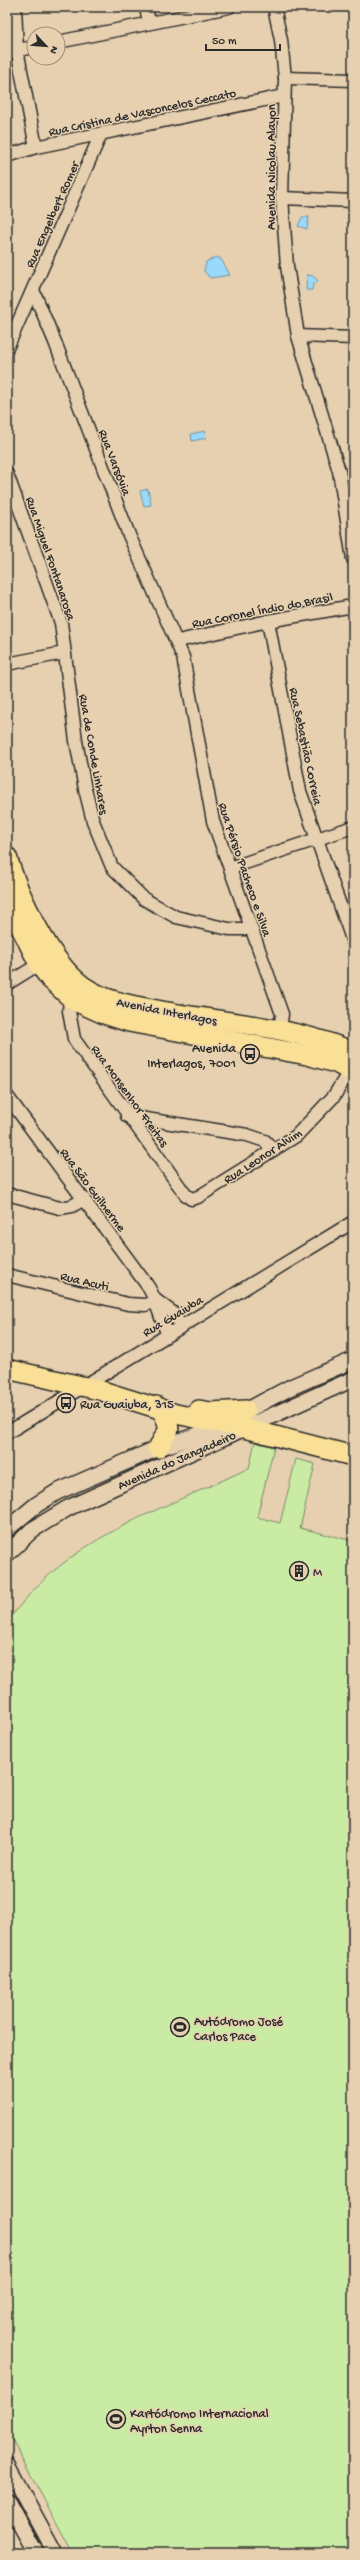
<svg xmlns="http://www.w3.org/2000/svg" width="360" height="2560" font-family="'Gochi Hand',sans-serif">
<rect width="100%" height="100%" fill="#e6d0af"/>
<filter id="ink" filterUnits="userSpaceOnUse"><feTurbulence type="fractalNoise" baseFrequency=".025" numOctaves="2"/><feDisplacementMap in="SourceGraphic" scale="8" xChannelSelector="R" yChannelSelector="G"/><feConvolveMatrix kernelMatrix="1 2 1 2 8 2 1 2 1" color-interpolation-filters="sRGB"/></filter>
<g filter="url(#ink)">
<path fill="#c9eba4" stroke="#7a8b68" d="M255,1442L274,1447L257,1517L280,1523L296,1459L315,1464L300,1528L353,1541V2553H73L7,2431V1623C66,1536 159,1512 249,1468Z"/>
<g fill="#99d9fa" stroke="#6d93a7">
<polygon points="302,217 309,217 307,229 298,226"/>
<polygon points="216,257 221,259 230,275 210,278 204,271 206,262"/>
<polygon points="307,275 313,276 318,281 313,285 312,290 306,290"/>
<polygon points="205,431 206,438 192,441 191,434"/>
<polygon points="148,489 151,505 144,506 140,491"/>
</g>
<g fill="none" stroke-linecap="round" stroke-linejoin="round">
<defs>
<g id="minor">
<polyline points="15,7 17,50 36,147"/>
<polyline points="146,7 149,23"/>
<polyline points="274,7 281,40 285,78 282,198 287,266 298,336 339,471 353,559"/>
<polyline points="58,42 229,7"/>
<polyline points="7,52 34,47"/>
<polyline points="285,78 353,80"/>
<polyline points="7,156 36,147 284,96"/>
<polyline points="282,198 353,201"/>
<polyline points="33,290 55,342 129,535 183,657 213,821 282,1014 280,1031"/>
<polyline points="298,336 353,338"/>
<polyline points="7,348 101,134"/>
<polyline points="7,474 61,623 76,741 85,789 93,821 112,867 144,899 176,917 229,929 251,929"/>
<polyline points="268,621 300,791 353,942"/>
<polyline points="178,641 268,621 353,606"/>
<polyline points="7,664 64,653"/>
<polyline points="230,868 353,827"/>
<polyline points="7,984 39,964"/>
<polyline points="70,998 69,1011 74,1039 185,1194 191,1199 198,1197 296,1136 334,1096 350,1070"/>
<path d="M7,1096L147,1285C158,1301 159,1318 168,1334"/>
<polyline points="127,1116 247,1135 265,1141 273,1150"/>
<polyline points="7,1194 60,1208 72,1206 84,1199"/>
<polyline points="7,1275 128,1304 145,1305 157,1301"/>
<polyline points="157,1301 172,1312 181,1326"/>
<polyline points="7,1433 353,1222"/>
</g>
<g id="tertiary">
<polyline points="7,1529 36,1505 57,1492 158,1448 204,1433 291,1387 353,1360"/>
<polyline points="7,1554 32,1530 68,1508 353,1379"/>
<polyline points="7,2465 55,2553"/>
<polyline points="7,2502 35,2553"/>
</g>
<g id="primary">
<path d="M7,857C18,894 51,964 83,986C109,1004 142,1007 173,1013C232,1023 298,1028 353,1052"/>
<polyline points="7,900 39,964 50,979 73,1000 104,1014 129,1022 307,1055 336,1063 353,1072"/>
<polyline points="7,1369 99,1390 176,1414 244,1428 353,1456"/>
<polyline points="156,1406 164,1413 169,1429 158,1448"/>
<polyline points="199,1410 211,1412 246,1410"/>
</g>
</defs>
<use href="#minor" stroke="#2b2b2b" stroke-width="15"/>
<use href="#tertiary" stroke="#2b2b2b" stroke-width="18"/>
<use href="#primary" stroke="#2b2b2b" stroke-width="22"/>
<use href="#minor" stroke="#e6d0af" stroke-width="12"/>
<use href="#tertiary" stroke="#e6d0af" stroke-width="15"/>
<use href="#primary" stroke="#fadf96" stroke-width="19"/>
</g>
</g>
<defs>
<symbol id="bus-ring" viewBox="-11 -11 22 22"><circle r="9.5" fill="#e6d0af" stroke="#2b2b2b" stroke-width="1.5"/><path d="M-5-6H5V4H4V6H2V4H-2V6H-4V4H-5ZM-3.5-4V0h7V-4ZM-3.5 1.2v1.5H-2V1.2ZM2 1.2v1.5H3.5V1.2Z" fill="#2b2b2b"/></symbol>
<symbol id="building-ring" viewBox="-11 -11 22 22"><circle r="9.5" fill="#e6d0af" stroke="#2b2b2b" stroke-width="1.5"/><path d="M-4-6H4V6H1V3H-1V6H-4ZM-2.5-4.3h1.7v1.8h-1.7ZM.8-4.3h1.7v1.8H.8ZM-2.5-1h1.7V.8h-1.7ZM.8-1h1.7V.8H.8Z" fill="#2b2b2b"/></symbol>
<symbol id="stadium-ring" viewBox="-11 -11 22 22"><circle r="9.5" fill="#e6d0af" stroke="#2b2b2b" stroke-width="1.5"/><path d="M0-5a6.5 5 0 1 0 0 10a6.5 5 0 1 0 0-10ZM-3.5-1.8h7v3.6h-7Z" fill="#2b2b2b"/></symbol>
</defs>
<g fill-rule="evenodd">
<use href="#bus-ring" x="239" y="1043" width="22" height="22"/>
<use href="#bus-ring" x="55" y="1392" width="22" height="22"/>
<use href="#building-ring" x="288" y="1560" width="22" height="22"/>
<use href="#stadium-ring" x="169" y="2016" width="22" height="22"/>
<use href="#stadium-ring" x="105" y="2408" width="22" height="22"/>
</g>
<g text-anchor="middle" stroke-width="3" stroke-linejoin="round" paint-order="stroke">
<g font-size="13" fill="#2b2b2b" stroke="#e6d0af">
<text transform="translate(142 111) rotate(-12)" y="5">Rua Cristina de Vasconcelos Ceccato</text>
<text transform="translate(270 167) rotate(-90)" y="5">Avenida Nicolau Alayon</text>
<text transform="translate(51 214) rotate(-66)" y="5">Rua Engelbert Romer</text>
<text transform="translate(116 462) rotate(69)" y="5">Rua Varsóvia</text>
<text transform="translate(52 558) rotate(71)" y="5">Rua Miguel Fontanarosa</text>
<text transform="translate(262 609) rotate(-11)" y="5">Rua Coronel Índio do Brasil</text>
<text transform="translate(307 746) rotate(78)" y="5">Rua Sebastião Correia</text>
<text transform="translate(95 754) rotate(80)" y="5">Rua de Conde Linhares</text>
<text transform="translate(246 869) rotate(71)" y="5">Rua Pérsio Pacheco e Silva</text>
<text transform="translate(167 1010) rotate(11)" y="5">Avenida Interlagos</text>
<text transform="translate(131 1095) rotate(54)" y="5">Rua Monsenhor Freitas</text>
<text transform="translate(262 1155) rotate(-33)" y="5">Rua Leonor Alvim</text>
<text transform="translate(94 1189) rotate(53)" y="5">Rua São Guilherme</text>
<text transform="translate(85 1280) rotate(13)" y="5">Rua Acuti</text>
<text transform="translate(172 1315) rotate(-31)" y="5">Rua Guaiuba</text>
<text transform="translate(176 1459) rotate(-24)" y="5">Avenida do Jangadeiro</text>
</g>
<g font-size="13" fill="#2b2b2b" stroke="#e6d0af" text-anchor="start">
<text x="236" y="1052" text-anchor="end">Avenida<tspan x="236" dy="15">Interlagos, 7001</tspan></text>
<text x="80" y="1408">Rua Guaiuba, 315</text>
<text x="313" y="1576">M</text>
<text x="194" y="2025">Autódromo José<tspan x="194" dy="15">Carlos Pace</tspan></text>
<text x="130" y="2417">Kartódromo Internacional<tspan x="130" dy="15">Ayrton Senna</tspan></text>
</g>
</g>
<rect width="360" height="2560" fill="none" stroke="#e6d0af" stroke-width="24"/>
<rect x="12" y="12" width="336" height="2536" fill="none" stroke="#2b2b2b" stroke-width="1.5" filter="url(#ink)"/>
<g transform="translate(46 46) rotate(116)"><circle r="19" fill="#e6d0af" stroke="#9b8e7a"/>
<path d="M0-3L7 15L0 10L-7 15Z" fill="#2b2b2b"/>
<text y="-6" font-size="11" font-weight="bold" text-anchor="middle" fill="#2b2b2b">N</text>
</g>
<path d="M206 44v6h74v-6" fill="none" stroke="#2b2b2b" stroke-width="2"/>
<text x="212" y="44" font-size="12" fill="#2b2b2b" stroke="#e6d0af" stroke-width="3" paint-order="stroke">50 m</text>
</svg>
